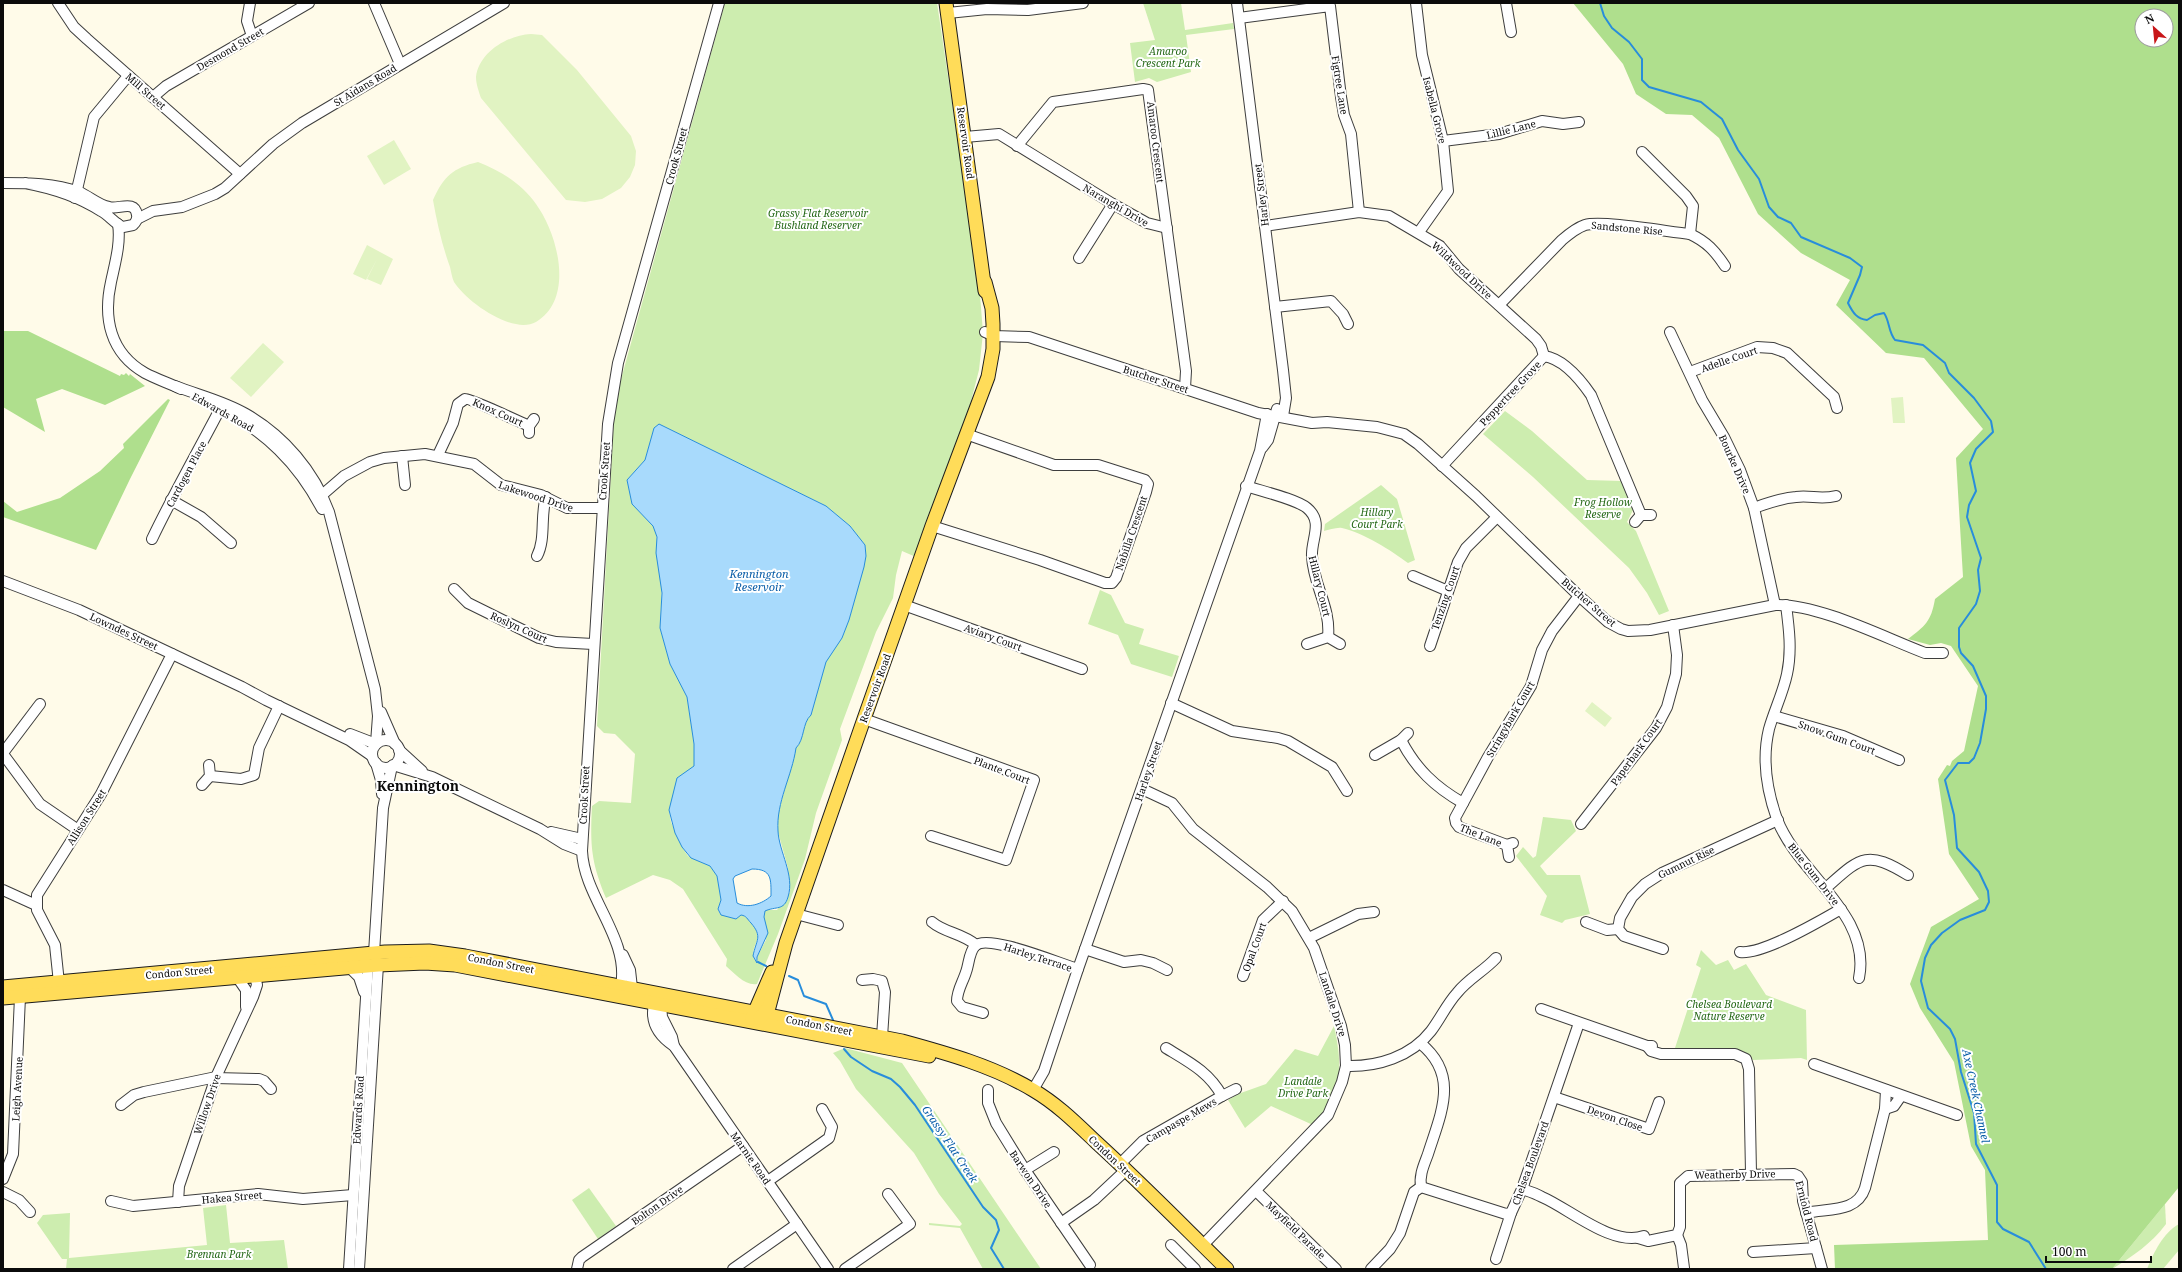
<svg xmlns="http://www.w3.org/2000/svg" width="2182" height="1272" font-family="'Noto Serif',serif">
<rect width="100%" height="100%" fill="#fffbe9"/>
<g fill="#cdedaf" fill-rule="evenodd">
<path d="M725,3H937L979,282L983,333L979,370L969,409L916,557L902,551L896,575L893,598L876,632L840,729L842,740L816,813L805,859L778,934L757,984C745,986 734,973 726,966L727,959L683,889L670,880L653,875L606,898C591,862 590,845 592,806L599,801L631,803L635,754L615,734L604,733L597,726L615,401ZM663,426L826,506L850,526L865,545L866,556L849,620L842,638L826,662L811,715C802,723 805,739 796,748L778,814V832L788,868L790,892L777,910H765L764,917L766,940L757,957L758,962L754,959C750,943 766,940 751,923C747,918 747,916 741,915L736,919L720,914L718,909L721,900L717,876L710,866L688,856L682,847L671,822L669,810L680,776L688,772L694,766V744L687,697L670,664L660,628L662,583L656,532L653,526L632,503L627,480L645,460L654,428Z"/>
<polygon points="1143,3 1181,3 1185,30 1233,23 1234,29 1186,35 1191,72 1157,82 1149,78 1135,82 1130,43 1155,40"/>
<polygon points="1505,411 1532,431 1587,480 1622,481 1633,510 1627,522 1636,531 1669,611 1659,615 1647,593 1629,568 1533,477 1483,434"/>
<path d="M1381,485L1397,499L1415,560L1408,563C1392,551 1362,532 1342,528C1337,527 1329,530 1324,531L1325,524Z"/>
<polygon points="1100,590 1111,595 1125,623 1144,629 1139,644 1179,656 1172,677 1131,664 1118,635 1088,624"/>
<polygon points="1543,817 1571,820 1576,831 1540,866 1547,875 1580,875 1590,914 1565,920 1562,923 1540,915 1547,896 1516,856 1523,847 1533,858 1536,856"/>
<path d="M1701,950L1716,965L1728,960L1734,970L1746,964L1766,995L1806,1010L1807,1060L1801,1058L1753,1060C1741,1040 1696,1053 1675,1048L1701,968L1696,965Z"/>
<path d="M1334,1026C1343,1067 1343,1092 1313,1125L1271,1106L1245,1128L1228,1100L1238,1094L1266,1084L1295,1049L1318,1056Z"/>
<polygon points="845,1048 902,1063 1041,1269 983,1269 960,1228 929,1225 929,1223 960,1226 962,1224 939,1194 914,1153 856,1089 840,1061 833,1053"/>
<polygon points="589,1188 616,1226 598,1239 572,1200"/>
<path d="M2165,1204L2166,1224C2151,1244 2133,1256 2112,1269Z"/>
<polygon points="226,1205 230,1243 284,1240 288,1269 66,1269 67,1259 68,1259 62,1259 37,1223 43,1215 70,1213 69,1258 207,1245 203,1208"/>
<path d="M2179,1224V1250L2163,1269H2147C2154,1252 2163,1233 2179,1224Z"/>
</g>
<g fill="#afdf8d" fill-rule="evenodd">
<path d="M1573,3H2179V1187L2112,1269H1835L1834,1245L1988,1240L1985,1170L1971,1146L1954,1062L1920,1008L1910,984L1931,927L1979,899L1949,854L1938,779L1947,765L1950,766L1952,761L1964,751L1978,686L1951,646L1941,643L1930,645L1908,639C1925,626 1931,622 1935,599L1963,577L1956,458L1983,429L1924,358L1886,353L1836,305L1850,280L1801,253L1758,214L1719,138L1692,115L1666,114L1636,94L1623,64ZM2142,16H2166V40H2142Z"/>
<polygon points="3,331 28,331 120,376 121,374 124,375 126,373 129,376 130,374 145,386 105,405 62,389 36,399 45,432 3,407"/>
<polygon points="168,399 170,400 130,479 96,550 3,517 3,501 17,512 60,498 100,471 124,448 123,444"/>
</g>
<g fill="#e1f3c2">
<path d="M531,34L542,35L577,70L631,136L636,151L635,165L630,177L621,188L602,199L585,202L566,200L481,98C479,92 476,84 476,77C479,52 508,35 531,34Z"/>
<polygon points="394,140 411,169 384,185 367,156"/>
<path d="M478,162C501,171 522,184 536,204C558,234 575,299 536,322C512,335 466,301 454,282C452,278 451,271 450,267C442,245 437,223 433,200C444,176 453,168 478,162Z"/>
<polygon points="367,245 393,259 381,285 367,279 377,259 366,280 353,274"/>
<polygon points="263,343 284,362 251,397 230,378"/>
<polygon points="1903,397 1905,423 1893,423 1891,398"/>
<polygon points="1592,702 1612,718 1605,727 1585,711"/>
</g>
<path fill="#a8dafc" stroke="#288ddb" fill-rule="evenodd" d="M659,424L826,506L850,526L865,545L866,556L864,567L849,620L842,638L826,662L811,715C802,723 805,739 796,748C792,776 776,802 778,831C779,852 795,875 788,897C784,911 776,906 765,911L764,917L768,933L757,957V963L753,956C756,940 763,937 751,923C747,919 747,916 741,915L736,919L721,915L718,909L721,900L717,876L710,866L691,858L682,847L675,833L669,810L677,778L694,766V744L687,697L670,664L660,628L662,593L656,553L657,537L653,526L632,504L627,480L645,460L654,428ZM752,869C772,869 771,879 771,896C762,904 748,909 737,903L733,879L735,876Z"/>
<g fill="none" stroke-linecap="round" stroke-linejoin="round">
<g stroke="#288ddb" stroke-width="2">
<path d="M1600,3L1604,16L1612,28L1629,42L1642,59V80L1649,87L1701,102L1712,111L1722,119L1738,150L1759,179L1769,207L1778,217L1791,223L1801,237L1850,258L1862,267L1860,275L1848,303C1853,313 1857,319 1867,320L1875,315L1884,313C1890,322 1888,331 1895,340L1923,345L1945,363L1949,373L1974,398L1991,421L1993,432L1976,449L1970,463L1976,491L1969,505L1967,517L1981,558L1978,570L1980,591L1976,604L1959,628V647L1961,653L1973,666L1986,696V709L1980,743L1974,758L1969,763H1958L1945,780L1954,815L1957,848L1979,872L1988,891L1989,902L1985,910L1960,920L1942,933L1931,945L1925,958L1921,981L1928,1008L1950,1029L1955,1039L1961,1072L1974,1113L1976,1144L1997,1185V1222L2003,1229L2029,1242L2046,1269"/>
<polyline points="758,962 766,966"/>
<polyline points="789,976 798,980 804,996 826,1004 833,1020"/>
<polyline points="844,1049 851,1057 872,1071 891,1079 900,1087 915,1105 983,1207 996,1220 999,1230 991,1248 1004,1269"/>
</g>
<defs>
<g id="minor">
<polyline points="58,3 74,27 87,39 240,174"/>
<polyline points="250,3 247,21 252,36"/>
<polyline points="374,3 400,64"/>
<polyline points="1237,3 1283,370 1286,398 1283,416"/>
<polyline points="1416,3 1422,55 1443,141 1448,191 1419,232"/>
<polyline points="1506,3 1511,32"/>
<polyline points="948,13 987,9 1028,10 1083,3"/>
<polyline points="1239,18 1330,6 1341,97 1344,115 1351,134 1359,212"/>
<polyline points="153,97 166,86 309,3"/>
<polyline points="965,137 999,134 1113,204 1147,223 1167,228"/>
<polyline points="1443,141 1499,134 1542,121 1563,124 1579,122"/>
<polyline points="1017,146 1053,102 1143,89 1148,90 1186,371 1185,388"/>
<polyline points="1642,152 1686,196 1693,206 1690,234"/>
<path d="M3,183C29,183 54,183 79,192C89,196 98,205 109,207C118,210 135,199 137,215C138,219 136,222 133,225L123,227C115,224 109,215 101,211C78,196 52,188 25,183"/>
<polyline points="75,198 94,117 128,76"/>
<polyline points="137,219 153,211 182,207 215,194 225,188 273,144 302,123 504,3"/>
<path d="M118,224C121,243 115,263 111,282C103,318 110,353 145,373C156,379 169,383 181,389"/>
<polyline points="1265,226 1359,212 1389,216 1440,246 1459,269 1536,339 1541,346 1544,356"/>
<polyline points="1079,258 1113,204"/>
<path d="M1499,305L1562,240C1569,234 1576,228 1585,225C1602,220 1669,232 1690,234C1707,242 1715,251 1725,266"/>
<polyline points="1275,307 1331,301 1343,314 1348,324"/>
<path d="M985,332L994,336L1029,337L1258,413L1312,423L1327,422L1377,427L1404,434L1418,444L1476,496L1579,596L1608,622L1621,629L1628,631L1650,630L1775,605C1819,604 1883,637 1925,653H1943"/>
<polyline points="1670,332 1702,400 1724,437 1740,470 1754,508 1775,605"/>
<path d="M1544,356C1564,359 1580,379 1591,395L1641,515"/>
<polyline points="1690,372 1757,347 1773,348 1787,353 1834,397 1837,408"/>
<path d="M175,386C198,395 224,401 246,414C284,436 314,471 329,512L375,689L378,716L376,743"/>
<path d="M219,408C265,431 298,463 322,509"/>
<polyline points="529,433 529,426 534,419"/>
<polyline points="1262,448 1268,440 1277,409"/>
<path d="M438,455L453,423L458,404L465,399C469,398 520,422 529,426"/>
<polyline points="402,456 405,485"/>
<polyline points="1442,466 1544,356"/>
<path d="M1246,486C1261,491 1296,499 1307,508C1324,522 1311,539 1312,556C1313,585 1331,607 1328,637"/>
<polyline points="322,495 344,476 370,462 384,458 425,454 474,464 501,485 541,495 567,508 602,508"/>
<polyline points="171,500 201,517 231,543"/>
<path d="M1754,508C1768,503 1781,498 1796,497C1811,495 1820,500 1836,496"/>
<polyline points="1635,522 1641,515 1651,515"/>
<polyline points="932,526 1040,560 1105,583 1112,583 1116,578 1146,492 1148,484 1145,480 1098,465 1054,465 966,434"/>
<path d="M152,539C173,495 197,453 220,409"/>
<path d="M537,556C546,539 540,516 546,497"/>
<polyline points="1413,576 1448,591"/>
<polyline points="3,581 79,610 242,687 266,700 349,740 372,756"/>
<polyline points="454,589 468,603 539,638 556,642 593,644"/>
<polyline points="904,605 1082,669"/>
<path d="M1786,605C1789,628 1792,651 1787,674C1783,693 1774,711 1769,729C1762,758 1767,791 1777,819C1797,873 1872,914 1859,978"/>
<polyline points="1307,644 1328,637 1340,644"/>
<polyline points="1430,646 1458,562 1466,548 1497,517"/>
<polyline points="1171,703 1232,731 1278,738 1288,741 1332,767 1347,791"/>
<polyline points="381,712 395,744"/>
<polyline points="1774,716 1843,736 1899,760"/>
<polyline points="864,719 1034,780 1006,860 931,836"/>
<polyline points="350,734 376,744"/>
<path d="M1401,740C1416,769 1435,787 1463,803"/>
<circle cx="386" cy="754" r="14"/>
<polyline points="399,750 422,771"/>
<polyline points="3,753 40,704"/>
<polyline points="3,754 40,804 78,830"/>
<polyline points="1375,755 1401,740 1408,733"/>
<polyline points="376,763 381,780 382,794"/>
<polyline points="393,765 432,777 540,829 564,844 582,851"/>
<polyline points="210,776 241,779 254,775 259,748 279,706"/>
<polyline points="202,785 210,776 209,765"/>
<polyline points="1142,789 1172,803 1193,829 1267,887 1292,911 1314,948 1341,1026 1345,1045 1346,1066 1342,1082 1328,1115 1203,1245"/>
<polyline points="1581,824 1656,728 1667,707 1676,674 1677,655 1673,625"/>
<polyline points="551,832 582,839"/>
<polyline points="1507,845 1459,827 1456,823 1455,818 1488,757 1531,686 1542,650 1552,631 1579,596"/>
<polyline points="1509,857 1507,845 1513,843"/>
<path d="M1826,888C1860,858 1866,849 1908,875"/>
<polyline points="3,890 36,905"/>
<polyline points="796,914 838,925"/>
<path d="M932,922C945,933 962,933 976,945"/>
<polyline points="1586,922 1607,930 1618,929"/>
<polyline points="1309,938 1358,914 1374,912"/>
<polyline points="1085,949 1124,962 1141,960 1153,963 1167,970"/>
<polyline points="1663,949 1624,936 1618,929 1620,918 1632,897 1645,884 1662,873 1778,820"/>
<path d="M1740,952C1763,955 1820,921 1841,909"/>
<polyline points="374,953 383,808 392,766"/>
<polyline points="623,955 630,970 632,988"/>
<polyline points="350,968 359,977 364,992"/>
<polyline points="1243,976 1263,920 1283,901"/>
<polyline points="237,977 246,990 246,1007"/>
<polyline points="862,980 873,979 882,981 885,992 882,1037"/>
<polyline points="59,983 55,945 37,910 37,895 101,794 172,654"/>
<path d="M621,986C630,938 584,898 582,851L608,424L618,363L719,3"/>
<path d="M654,1004C650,1022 659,1036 674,1046L828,1269"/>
<polyline points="661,1005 662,1017 672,1037 674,1046"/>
<polyline points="1541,1009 1647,1046 1652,1046"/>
<path d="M983,1013L962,1007L957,1001C957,990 963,982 966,972C969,964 969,952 975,946C987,933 1060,964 1078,969"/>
<path d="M1420,1043C1460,1075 1441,1113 1428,1154C1424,1165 1419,1175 1421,1187"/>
<polyline points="1647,1046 1651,1051 1661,1054 1735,1054 1746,1059 1749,1069 1751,1173"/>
<polyline points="1814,1064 1957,1115"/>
<path d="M1346,1066C1377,1067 1411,1057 1431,1031C1440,1019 1447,1004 1457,993C1468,979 1484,971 1496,958"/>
<polyline points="215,1078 259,1079 264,1081 271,1089"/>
<polyline points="988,1090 988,1103 996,1123 1025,1170 1090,1265"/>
<polyline points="1033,1090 1044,1071 1078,969 1260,451 1267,414"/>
<polyline points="1222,1096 1236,1089"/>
<polyline points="1554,1097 1649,1129 1659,1102"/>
<polyline points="121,1105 134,1095 144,1092 216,1077"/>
<polyline points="1885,1109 1894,1106 1901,1096"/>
<path d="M1120,1164L1143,1141L1222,1096C1209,1072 1189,1062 1166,1048"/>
<polyline points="1025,1170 1054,1152"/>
<polyline points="3,1179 13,1154 20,997"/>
<polyline points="768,1181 829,1138 832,1127 822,1109"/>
<polyline points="1421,1187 1506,1214 1511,1213 1522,1189 1579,1023"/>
<path d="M1522,1189C1528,1191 1535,1193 1542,1197C1570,1209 1612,1247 1644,1236"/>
<polyline points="1256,1191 1336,1269"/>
<polyline points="3,1192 19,1200 30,1212"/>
<polyline points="111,1201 133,1206 258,1194 303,1199 353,1195"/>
<polyline points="178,1202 179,1186 216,1077 253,997 257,985 255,975"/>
<path d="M1806,1213C1828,1208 1857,1213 1865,1188L1885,1109L1886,1090"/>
<polyline points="1061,1223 1094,1200 1126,1170"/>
<polyline points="1677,1235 1681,1245 1684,1268"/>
<polyline points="1638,1238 1648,1241 1677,1235 1680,1227 1680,1183 1688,1176 1794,1174 1798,1176 1802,1182 1803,1201 1822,1269"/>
<polyline points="1171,1245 1195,1269"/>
<polyline points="1753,1252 1816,1248"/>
<polyline points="1496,1259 1511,1213"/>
<polyline points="349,1269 368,966"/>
<polyline points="359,1269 378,965"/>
<polyline points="577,1269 579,1260 582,1257 743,1146"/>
<polyline points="733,1269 797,1224"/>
<polyline points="845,1269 910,1224 888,1194"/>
<polyline points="1371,1269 1390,1249 1400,1233 1414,1192 1421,1187"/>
</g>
<g id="major">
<polyline points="946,3 985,291"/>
<path d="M3,987L385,952L429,951L465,956L902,1041C946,1053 993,1066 1033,1090C1057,1104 1076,1123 1096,1142C1141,1183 1184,1227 1227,1269"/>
<polyline points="3,998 378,965 425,963 455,965 929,1056"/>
<polyline points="752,1018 772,972"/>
<polyline points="760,1018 769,1007 786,943 864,719 932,526 988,377 993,349 993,324 992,308 985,282"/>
</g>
</defs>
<use href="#minor" stroke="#3e3e3e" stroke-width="12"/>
<use href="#major" stroke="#1c1c1c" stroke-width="15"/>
<use href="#minor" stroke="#fff" stroke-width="10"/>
<use href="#major" stroke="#ffdc59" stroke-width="13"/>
</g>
<g text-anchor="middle" stroke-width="4" stroke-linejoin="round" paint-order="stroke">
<g font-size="10" fill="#0b0b0b" stroke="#fff">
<text transform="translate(230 49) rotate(-30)" y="4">Desmond Street</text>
<text transform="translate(365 85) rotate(-31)" y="4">St Aidans Road</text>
<text transform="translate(1340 85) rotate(81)" y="4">Figtree Lane</text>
<text transform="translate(146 91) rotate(41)" y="4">Mill Street</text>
<text transform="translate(1435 110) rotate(76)" y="4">Isabella Grove</text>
<text transform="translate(1511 129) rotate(-14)" y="4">Lillie Lane</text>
<text transform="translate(1156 142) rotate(83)" y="4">Amaroo Crescent</text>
<text transform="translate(966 143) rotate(82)" y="4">Reservoir Road</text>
<text transform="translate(676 156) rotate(-75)" y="4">Crook Street</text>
<text transform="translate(1261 195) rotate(-97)" y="4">Harley Street</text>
<text transform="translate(1116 205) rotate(30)" y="4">Naranghi Drive</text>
<text transform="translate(1627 228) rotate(5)" y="4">Sandstone Rise</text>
<text transform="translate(1462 270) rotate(43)" y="4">Wildwood Drive</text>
<text transform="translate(1729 359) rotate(-19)" y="4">Adelle Court</text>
<text transform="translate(1156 379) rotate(18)" y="4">Butcher Street</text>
<text transform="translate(1510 393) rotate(-47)" y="4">Peppertree Grove</text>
<text transform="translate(223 412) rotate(29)" y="4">Edwards Road</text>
<text transform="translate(498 412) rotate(24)" y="4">Knox Court</text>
<text transform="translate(1735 464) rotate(66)" y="4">Bourke Drive</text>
<text transform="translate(604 471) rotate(-86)" y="4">Crook Street</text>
<text transform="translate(186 474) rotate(-62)" y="4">Cardogen Place</text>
<text transform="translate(536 496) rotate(18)" y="4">Lakewood Drive</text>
<text transform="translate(1131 533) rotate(-71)" y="4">Nabilla Crescent</text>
<text transform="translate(1320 586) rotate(76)" y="4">Hillary Court</text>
<text transform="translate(1445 598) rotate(-71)" y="4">Tenzing Court</text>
<text transform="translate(1589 602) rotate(41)" y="4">Butcher Street</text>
<text transform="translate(519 627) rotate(24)" y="4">Roslyn Court</text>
<text transform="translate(124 631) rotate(25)" y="4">Lowndes Street</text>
<text transform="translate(993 637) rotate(20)" y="4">Aviary Court</text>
<text transform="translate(875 688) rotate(-70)" y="4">Reservoir Road</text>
<text transform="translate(1510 719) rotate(-60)" y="4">Stringybark Court</text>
<text transform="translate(1837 737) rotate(20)" y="4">Snow Gum Court</text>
<text transform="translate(1636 752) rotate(-54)" y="4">Paperbark Court</text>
<text transform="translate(1002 770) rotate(21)" y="4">Plante Court</text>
<text transform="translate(1148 771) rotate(-71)" y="4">Harley Street</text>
<text transform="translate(584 795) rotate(-87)" y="4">Crook Street</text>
<text transform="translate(86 817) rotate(-58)" y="4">Allison Street</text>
<text transform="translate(1481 835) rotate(22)" y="4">The Lane</text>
<text transform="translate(1686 862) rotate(-26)" y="4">Gumnut Rise</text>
<text transform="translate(1814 874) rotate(52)" y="4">Blue Gum Drive</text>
<text transform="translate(1254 947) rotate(-70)" y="4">Opal Court</text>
<text transform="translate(1038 957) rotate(18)" y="4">Harley Terrace</text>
<text transform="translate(501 963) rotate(11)" y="4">Condon Street</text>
<text transform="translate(179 972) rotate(-5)" y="4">Condon Street</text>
<text transform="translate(1333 1004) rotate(72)" y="4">Landale Drive</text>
<text transform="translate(819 1025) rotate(11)" y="4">Condon Street</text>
<text transform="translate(17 1089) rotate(-87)" y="4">Leigh Avenue</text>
<text transform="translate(207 1104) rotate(-71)" y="4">Willow Drive</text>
<text transform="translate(358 1110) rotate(-87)" y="4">Edwards Road</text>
<text transform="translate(1615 1118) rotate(19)" y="4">Devon Close</text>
<text transform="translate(1181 1120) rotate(-30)" y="4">Campaspe Mews</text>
<text transform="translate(751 1158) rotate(55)" y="4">Marnie Road</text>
<text transform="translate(1115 1160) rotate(43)" y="4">Condon Street</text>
<text transform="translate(1530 1163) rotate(-70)" y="4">Chelsea Boulevard</text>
<text transform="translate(1735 1174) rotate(-1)" y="4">Weatherby Drive</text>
<text transform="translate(1031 1179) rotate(56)" y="4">Barwon Drive</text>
<text transform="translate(232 1197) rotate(-5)" y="4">Hakea Street</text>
<text transform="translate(657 1205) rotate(-35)" y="4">Bolton Drive</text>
<text transform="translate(1807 1211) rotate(76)" y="4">Erniold Road</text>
<text transform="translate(1296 1230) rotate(44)" y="4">Mayfield Parade</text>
</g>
<g font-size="10" font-style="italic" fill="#246816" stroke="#fff">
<text x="1168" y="55">Amaroo<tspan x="1168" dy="12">Crescent Park</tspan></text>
<text x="818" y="217">Grassy Flat Reservoir<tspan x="818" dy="12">Bushland Reserver</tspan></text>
<text x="1603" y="506">Frog Hollow<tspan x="1603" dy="12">Reserve</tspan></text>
<text x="1377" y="516">Hillary<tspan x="1377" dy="12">Court Park</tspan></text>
<text x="1729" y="1008">Chelsea Boulevard<tspan x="1729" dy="12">Nature Reserve</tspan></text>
<text x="1303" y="1085">Landale<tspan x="1303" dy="12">Drive Park</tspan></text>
<text x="219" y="1258">Brennan Park</text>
</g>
<g font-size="11" font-style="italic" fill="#095da8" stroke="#fff">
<text x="759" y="578">Kennington<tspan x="759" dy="13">Reservoir</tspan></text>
<text transform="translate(1976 1096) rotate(78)" y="4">Axe Creek Channel</text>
<text transform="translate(950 1144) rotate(56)" y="4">Grassy Flat Creek</text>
</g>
<g font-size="14" font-weight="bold" fill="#0b0b0b" stroke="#fff">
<text x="418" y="791">Kennington</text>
</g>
</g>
<rect width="2182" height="1272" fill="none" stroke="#0b0b0b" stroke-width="8"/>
<g transform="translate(2154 28) rotate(333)"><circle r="19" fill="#ffffff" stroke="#9d9d9d"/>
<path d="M0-3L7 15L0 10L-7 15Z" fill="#c81619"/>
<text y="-6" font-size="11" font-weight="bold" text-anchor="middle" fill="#0b0b0b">N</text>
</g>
<path d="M2046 1256v6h105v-6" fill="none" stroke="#0b0b0b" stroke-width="2"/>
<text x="2052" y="1256" font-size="12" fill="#0b0b0b" stroke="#ffffff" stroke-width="3" paint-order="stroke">100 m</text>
</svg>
